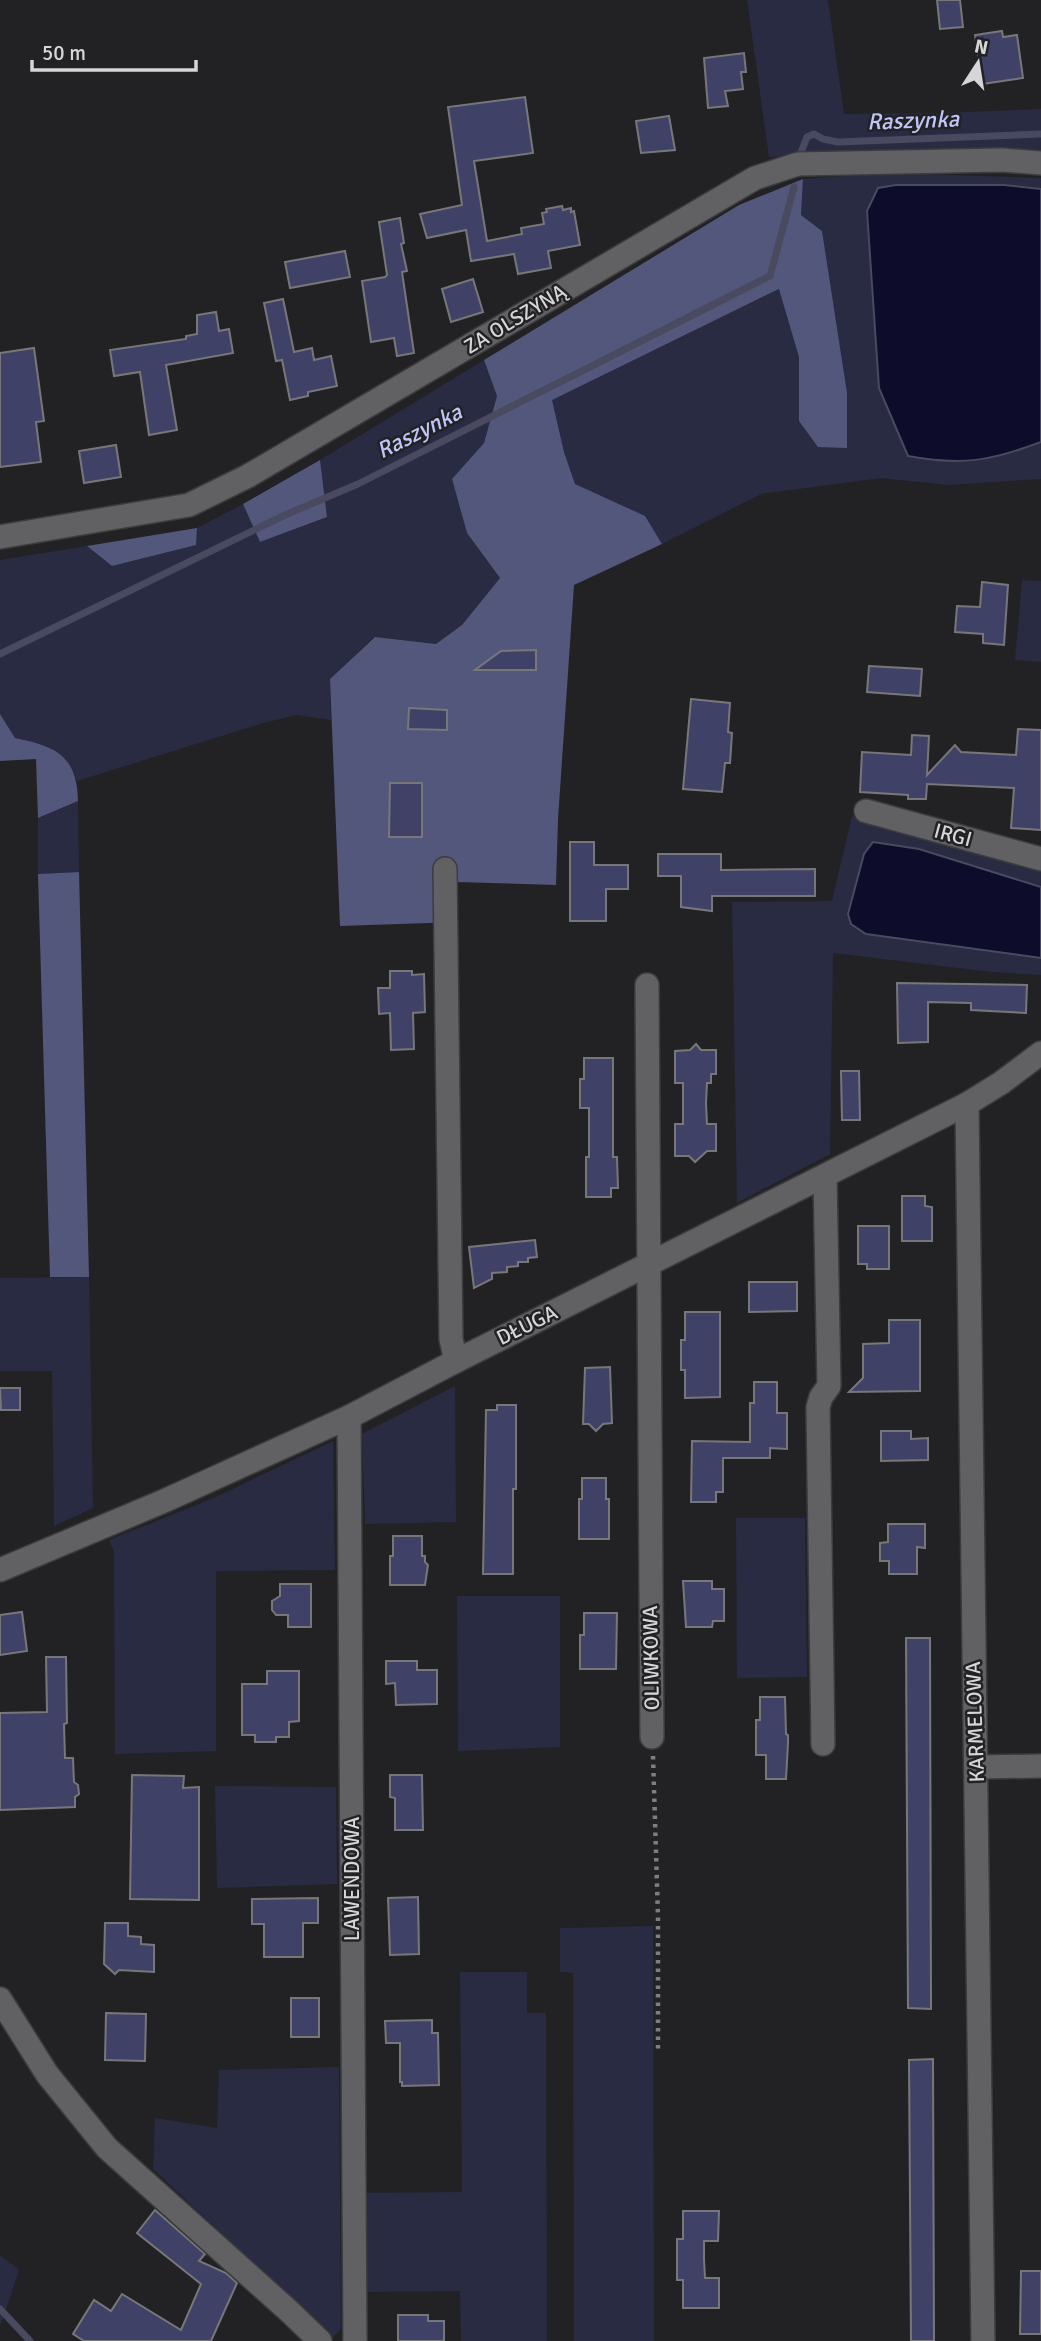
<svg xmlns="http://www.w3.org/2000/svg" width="1041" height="2341" font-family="Signika,sans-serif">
<rect width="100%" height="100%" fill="#222225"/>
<g fill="#282b42">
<polygon points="747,0 828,0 844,114 939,113 1041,109 1041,155 769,157"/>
<polygon points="890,173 1041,178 1041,479 948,485 881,478 761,494 662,544 644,516 575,484 564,452 551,399 780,289 799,357 799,421 831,296 822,231 801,215 803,179"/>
<path d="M484,360L497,396L484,443L452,479L467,533L500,578L462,625L436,644L374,637L330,679L331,720L297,715L263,723L77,781C60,748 51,745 15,738L0,714V560L87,546L112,566L195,545L197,528L243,504L260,542L327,517L320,460Z"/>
<polygon points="1022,580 1041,581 1041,662 1015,660"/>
<polygon points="78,801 79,872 38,874 38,818"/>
<polygon points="852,816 1041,869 1041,975 992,972 833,953 830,1154 737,1203 732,902 832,901"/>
<polygon points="89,1277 93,1508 54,1526 52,1371 0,1371 0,1278"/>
<polygon points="455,1386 456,1522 365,1524 362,1434"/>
<polygon points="333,1441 335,1570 216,1571 216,1751 115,1754 114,1552 109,1540 216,1497"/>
<polygon points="736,1518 805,1518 807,1677 737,1678"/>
<polygon points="457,1596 560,1596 560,1747 458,1751"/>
<polygon points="215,1786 336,1787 337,1884 217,1888"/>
<polygon points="653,1926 654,2341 574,2341 573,1973 560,1972 560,1928"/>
<polygon points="460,1972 527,1972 527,2013 546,2013 547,2341 461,2341 460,2291 367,2292 364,2193 462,2192"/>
<polygon points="339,2067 341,2329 333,2337 321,2333 247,2264 215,2227 153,2169 155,2118 217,2128 219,2070"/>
<polygon points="0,2255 19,2270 1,2324 0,2323"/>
</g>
<g fill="#54577c">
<polygon points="803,179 801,215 822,231 847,393 847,448 818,447 799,421 799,357 779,289 552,400 564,452 575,484 645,516 662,544 574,585 558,819 556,885 456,882 458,922 340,926 330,679 375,637 436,644 462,625 500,578 467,533 452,479 484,443 497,396 484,360 739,205"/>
<polygon points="320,460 327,517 260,542 243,504"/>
<polygon points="197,528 196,545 112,566 87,546"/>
<path d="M0,714L15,738C55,746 77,755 78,801L38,818L36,759L0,761Z"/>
<polygon points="79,872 89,1277 50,1277 38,874"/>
</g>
<g fill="#0d0c2b" stroke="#49495f" stroke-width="2">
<path d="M896,185H1004L1041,189V442C990,461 962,466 908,456L879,388L867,211L878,188Z"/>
<polygon points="873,842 919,849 1041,887 1041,958 866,934 851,924 848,914 864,854"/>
</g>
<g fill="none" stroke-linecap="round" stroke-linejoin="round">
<g stroke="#49495f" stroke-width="7">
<polyline points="800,155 807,137 814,134 823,139 838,142 1041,134"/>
<polyline points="0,654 285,515 358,484 770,276 794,187"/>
<polyline points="0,2309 30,2341"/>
</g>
</g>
<g fill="#3f4266" stroke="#77777a" stroke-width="2">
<polygon points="937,0 960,0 963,27 940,29"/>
<polygon points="1002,31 1003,37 1017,35 1023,78 982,84 975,35"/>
<polygon points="744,53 746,72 741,72 743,89 725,91 728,106 708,108 704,58"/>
<polygon points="525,97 533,153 474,161 487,241 522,234 521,228 544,224 542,213 547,212 546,209 562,206 563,210 571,208 571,212 574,211 580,245 548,251 551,268 518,274 514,254 471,261 466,230 427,238 420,214 462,205 448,107"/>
<polygon points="669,116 675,150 641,153 636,121"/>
<polygon points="400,218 404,243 401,244 407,271 402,272 414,353 397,356 394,338 371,342 362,281 385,277 387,275 379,222"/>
<polygon points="345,251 350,277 290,288 285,262"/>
<polygon points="473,279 483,312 451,322 442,289"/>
<polygon points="283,299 294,352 312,348 314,360 331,356 337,386 308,392 308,396 290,400 282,360 276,361 264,303"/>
<polygon points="216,312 219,331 229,329 233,353 166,365 177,430 149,435 140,372 114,376 110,350 186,339 186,336 197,334 197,315"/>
<polygon points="34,348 44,421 36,422 41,462 0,467 0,353"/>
<polygon points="116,445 121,477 84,483 79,451"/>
<polygon points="982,582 1008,585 1004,645 983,643 983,634 955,632 957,606 980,607"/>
<polygon points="536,650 536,670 475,670 501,651"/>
<polygon points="869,666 922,669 920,696 867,692"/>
<polygon points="691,699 730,703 728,732 732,733 730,763 725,763 722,792 683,789"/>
<polygon points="409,708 447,710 447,730 408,729"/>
<polygon points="1018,729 1041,730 1041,830 1011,828 1014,788 927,784 926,799 908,799 908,795 860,792 862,752 911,755 912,735 929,736 927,775 955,745 961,752 1016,755"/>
<polygon points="390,783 422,783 422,837 389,837"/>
<polygon points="570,842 594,842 594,865 628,865 628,889 606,889 606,921 570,921"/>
<polygon points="658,854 721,854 721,870 815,869 815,896 712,896 712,911 681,907 681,876 658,876"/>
<polygon points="390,971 412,971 412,975 424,974 425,1012 413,1013 414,1049 391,1050 390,1013 379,1014 378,988 390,988"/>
<polygon points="897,983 1027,985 1026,1013 971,1010 971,1003 928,1002 928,1042 898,1043"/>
<polygon points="696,1044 701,1050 716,1050 716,1074 711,1074 711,1083 707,1083 706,1103 707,1124 716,1124 716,1151 707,1151 695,1162 689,1156 675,1156 675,1124 683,1124 683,1083 675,1083 675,1051 690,1050"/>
<polygon points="584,1058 613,1058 613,1157 617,1157 618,1188 611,1188 611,1197 586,1197 586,1157 589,1157 589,1108 580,1108 580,1079 584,1079"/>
<polygon points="841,1071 859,1071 860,1120 842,1120"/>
<polygon points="902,1196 925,1196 925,1206 932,1207 932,1241 902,1241"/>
<polygon points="858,1226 889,1226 889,1269 867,1269 867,1264 858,1264"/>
<polygon points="535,1240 537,1257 528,1258 528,1262 518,1262 518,1266 507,1267 507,1272 492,1273 492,1279 474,1288 469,1247"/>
<polygon points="749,1282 797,1282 797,1311 749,1312"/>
<polygon points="685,1312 720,1312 720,1397 685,1398 685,1370 681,1370 681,1340 685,1340"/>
<polygon points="889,1320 920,1320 920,1391 849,1392 863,1378 863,1344 889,1343"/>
<polygon points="610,1367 612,1423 603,1424 596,1431 589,1424 583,1424 585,1368"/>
<polygon points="754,1382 777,1382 777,1413 787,1413 787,1449 770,1448 770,1458 723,1458 723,1492 716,1492 716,1502 691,1502 692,1441 750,1442 750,1403 754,1403"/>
<polygon points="0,1388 20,1388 20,1410 1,1410"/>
<polygon points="497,1405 516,1405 516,1489 513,1489 513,1574 483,1574 486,1410 497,1410"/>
<polygon points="881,1431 911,1431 911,1439 928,1438 928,1460 881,1461"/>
<polygon points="582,1478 606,1478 606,1499 609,1499 609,1539 579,1539 579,1499 582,1499"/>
<polygon points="888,1524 925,1524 925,1548 917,1547 917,1574 889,1574 889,1561 880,1561 880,1543 888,1542"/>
<polygon points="393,1536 422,1536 422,1556 425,1556 425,1562 428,1565 425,1585 390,1585 390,1556 393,1556"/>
<polygon points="683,1581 712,1581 712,1589 724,1589 724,1621 713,1621 712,1627 686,1627"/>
<polygon points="280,1584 311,1584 311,1627 288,1627 288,1615 276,1615 272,1610 272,1601 280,1596"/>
<polygon points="22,1612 27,1651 0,1655 0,1615"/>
<polygon points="584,1613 617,1613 616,1669 580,1669 580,1635 584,1635"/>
<polygon points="906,1638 930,1638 931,2009 908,2008"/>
<polygon points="46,1657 66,1657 67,1723 64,1724 65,1758 73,1758 74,1782 78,1785 79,1794 75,1797 75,1807 0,1810 0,1713 47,1712"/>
<polygon points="386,1661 417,1661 417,1670 437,1670 437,1704 396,1705 395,1683 386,1684"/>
<polygon points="267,1671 299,1671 299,1721 289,1722 289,1737 276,1737 276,1742 255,1742 255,1735 242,1735 242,1684 267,1684"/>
<polygon points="760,1697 785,1697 786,1734 788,1735 788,1743 786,1779 766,1779 766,1755 756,1755 756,1720 760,1720"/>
<polygon points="132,1775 184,1776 183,1788 199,1787 199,1900 130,1899"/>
<polygon points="390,1775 422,1775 423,1830 395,1830 395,1798 390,1797"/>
<polygon points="418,1897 419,1954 390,1955 388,1898"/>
<polygon points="318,1898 318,1923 303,1923 303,1957 264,1957 264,1924 252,1924 252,1899"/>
<polygon points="105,1923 128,1923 128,1936 141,1937 141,1944 154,1945 154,1972 119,1970 115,1974 104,1964"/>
<rect x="291" y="1998" width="28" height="39"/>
<polygon points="106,2013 146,2014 145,2061 105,2060"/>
<polygon points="432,2020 432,2033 438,2033 439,2085 402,2086 402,2082 400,2082 400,2043 386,2043 385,2021"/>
<polygon points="933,2059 934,2341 911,2341 909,2060"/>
<polygon points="155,2210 205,2254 199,2261 226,2273 237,2283 211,2341 84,2341 73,2334 94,2300 111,2311 122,2294 181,2330 201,2284 137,2233"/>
<polygon points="683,2211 719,2211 718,2241 704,2241 704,2259 705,2278 719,2278 719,2308 683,2308 683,2280 677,2280 677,2239 683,2239"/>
<polygon points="1021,2271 1041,2271 1041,2334 1020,2334"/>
<polygon points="398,2315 428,2315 428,2321 444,2321 444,2341 398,2341"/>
</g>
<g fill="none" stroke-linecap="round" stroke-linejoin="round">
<defs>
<g id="minor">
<polyline points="0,537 189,505 248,476 755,178 798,164 1002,160 1041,163"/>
<polyline points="866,811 1041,859"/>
<polyline points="445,869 451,1339 456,1361"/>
<polyline points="647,985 652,1737"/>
<polyline points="967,1104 983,2341"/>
<polyline points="349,1417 355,2341"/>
<polyline points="0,1570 164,1501 349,1417 456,1361 967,1104 1001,1083 1041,1053"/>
<polyline points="823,1744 818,1407 821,1397 829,1386 825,1176"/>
<polyline points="977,1767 1041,1766"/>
<polyline points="0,1999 47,2074 107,2148 290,2312 320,2341"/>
</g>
</defs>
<use href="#minor" stroke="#3c3c3e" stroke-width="26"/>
<polyline stroke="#7e7e80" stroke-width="4.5" stroke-dasharray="3.5 5" stroke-linecap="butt" points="653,1756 658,1917 658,2052"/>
<use href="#minor" stroke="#616164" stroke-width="23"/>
</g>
<g text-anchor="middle" stroke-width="5" stroke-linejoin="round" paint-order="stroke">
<g font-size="21" fill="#d6d6d8" stroke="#222225">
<text transform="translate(515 319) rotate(-31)" y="7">ZA OLSZYNĄ</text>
<text transform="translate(953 835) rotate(15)" y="7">IRGI</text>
<text transform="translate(527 1325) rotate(-26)" y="7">DŁUGA</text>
<text transform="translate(651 1658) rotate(-91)" y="7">OLIWKOWA</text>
<text transform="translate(975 1722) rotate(-92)" y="7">KARMELOWA</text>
<text transform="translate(352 1879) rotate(-90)" y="7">LAWENDOWA</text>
</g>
<g font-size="23" font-style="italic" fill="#bfc5f8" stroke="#222225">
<text transform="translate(913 120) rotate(-2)" y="8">Raszynka</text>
<text transform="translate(419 431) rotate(-27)" y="8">Raszynka</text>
</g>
</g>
<g transform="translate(978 63) rotate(12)" stroke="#222225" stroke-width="5" paint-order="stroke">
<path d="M0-5L12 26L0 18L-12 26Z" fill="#d6d6d8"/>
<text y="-10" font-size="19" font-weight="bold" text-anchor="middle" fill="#d6d6d8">N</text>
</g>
<path d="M32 60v10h164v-10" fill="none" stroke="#d6d6d8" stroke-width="3.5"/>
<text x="42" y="60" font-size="21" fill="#d6d6d8" stroke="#222225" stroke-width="5" paint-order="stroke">50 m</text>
</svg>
